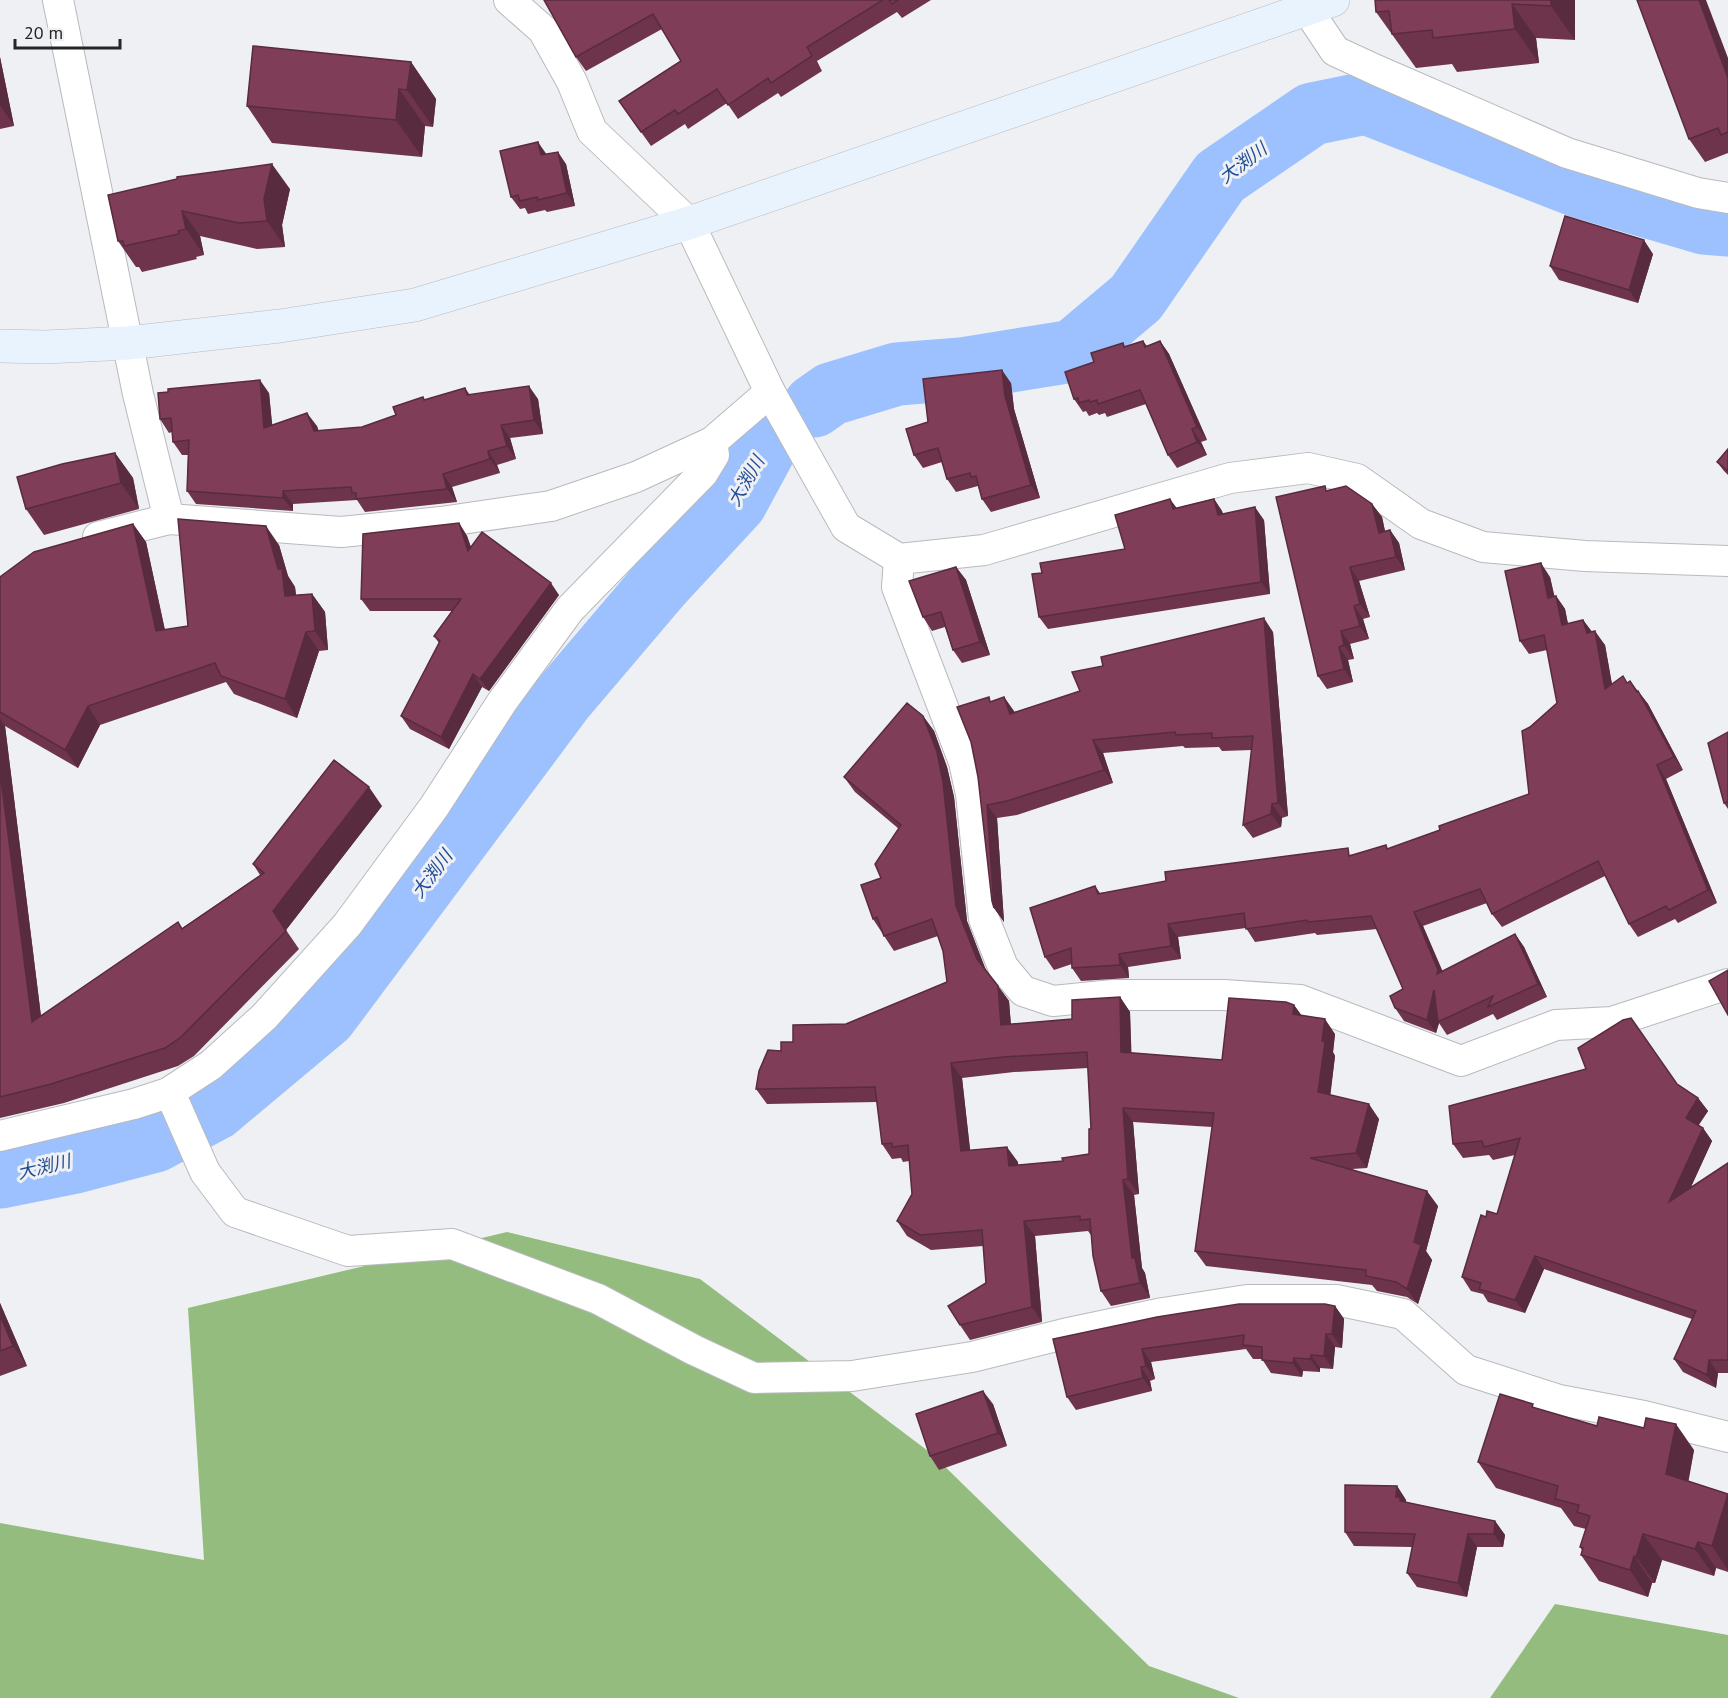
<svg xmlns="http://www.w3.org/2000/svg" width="1728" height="1698" font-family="'PT Sans','Noto Sans JP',sans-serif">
<rect width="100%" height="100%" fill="#eef0f3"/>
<g fill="#93bc7e">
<polygon points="507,1232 700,1279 932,1454 1149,1666 1239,1698 0,1698 0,1523 204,1560 188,1308"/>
<polygon points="1555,1604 1728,1635 1728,1698 1490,1698"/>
</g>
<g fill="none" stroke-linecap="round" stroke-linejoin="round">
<g stroke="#9cc1fe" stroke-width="63">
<polyline points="814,406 831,394 897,374 961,369 1073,351 1136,298 1220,177 1312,114 1366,103 1578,186 1704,223 1728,225"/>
<polyline points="0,1177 75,1162 155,1141 215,1109 326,1016 564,697 660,584 736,502 769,441"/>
</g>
<defs>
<g id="street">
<polyline points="58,0 138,394 169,519"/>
<polyline points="509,0 543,30 572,82 592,131 689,223 770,392 846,527 899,559 984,550 1230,478 1308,468 1357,479 1421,524 1483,547 1585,556 1728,561"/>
<polyline points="1307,9 1335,51 1376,70 1567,153 1698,193 1728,198"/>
<polyline points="98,537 169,519 341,532 441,522 551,506 636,477 712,442 770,392"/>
<polyline points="899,559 897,587 964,762 971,794 984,919 1003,967 1023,991 1053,1001 1113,995 1224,995 1300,1000 1461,1061 1556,1025 1612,1022 1728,984"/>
<polyline points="168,1093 175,1104 205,1172 235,1212 348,1251 452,1244 598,1299 694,1350 754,1378 852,1376 972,1357 1064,1334 1163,1313 1247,1300 1336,1300 1403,1314 1466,1370 1559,1400 1644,1416 1728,1437"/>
<polyline points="0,1136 134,1104 168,1093 211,1065 264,1017 347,925 434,807 502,702 570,609 703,473 714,455 712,442"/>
</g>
<polyline id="secondary" points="0,346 46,347 128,343 280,326 415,305 689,223 1333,0"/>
</defs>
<use href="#street" stroke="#b8babd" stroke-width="32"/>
<use href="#secondary" stroke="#b8babd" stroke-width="34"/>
<use href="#street" stroke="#fff" stroke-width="30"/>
<use href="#secondary" stroke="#e9f3fd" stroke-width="33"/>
</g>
<g fill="#6d344c" fill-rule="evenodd">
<polygon points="544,0 931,0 902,18 897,12 817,61 822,71 781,97 778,93 738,119 727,103 688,129 685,124 651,146 619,101 681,61 662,29 586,71 576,57"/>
<polygon points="1575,0 1575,40 1536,38 1539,63 1457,72 1452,64 1416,68 1376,12"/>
<polygon points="0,57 14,126 0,129"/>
<polygon points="1728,58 1728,153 1705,162 1689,139"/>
<polygon points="411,62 436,99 433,127 425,126 422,157 272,143 247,106"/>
<polygon points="546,154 566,164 575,206 547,212 545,210 528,214 525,208 520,209 511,197"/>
<polygon points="290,189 282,225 285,247 257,249 200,236 204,255 196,257 197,259 142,272 139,267 136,267 118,241 108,195"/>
<polygon points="1653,254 1638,303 1559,280 1550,266"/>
<polygon points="1143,341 1147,346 1160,341 1169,354 1207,440 1201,442 1207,455 1177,468 1168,455 1146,404 1107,417 1105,413 1099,415 1097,413 1089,416 1086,411 1083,412 1074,399 1094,362 1123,343 1125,347"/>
<polygon points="1011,383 1014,409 1040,498 991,512 982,499 978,486 956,492 947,479 942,462 923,468 914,455 928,422"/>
<polygon points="465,388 470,395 538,399 543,434 510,438 516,459 497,465 500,473 452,487 457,502 365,512 357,500 293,504 293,511 196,504 187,491 188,455 182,455 173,442 172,432 169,433 160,419 269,393 272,426 317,426 318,431 362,427 396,415 423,397 425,400"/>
<polygon points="1728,449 1728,475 1724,471 1717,462"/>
<polygon points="115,453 133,478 139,509 44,535 26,509"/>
<polygon points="1328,490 1372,504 1382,517 1385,531 1390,530 1399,543 1405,570 1359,581 1370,617 1363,619 1369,639 1350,644 1354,659 1348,660 1353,682 1327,689 1318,676"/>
<polygon points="1214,499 1222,511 1223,514 1264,520 1270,594 1048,629 1039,617 1042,573 1125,549 1177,508"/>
<polygon points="459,523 467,536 471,547 559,595 489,691 482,687 449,749 410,729 401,716 439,643 434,636 452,611 370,611 361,599"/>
<polygon points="133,524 146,542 165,630 188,626 279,545 288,576 295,587 296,595 312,594 325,612 328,650 319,651 297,718 234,694 226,682 100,725 78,768 5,726 41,1016 178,922 182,928 260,875 253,864 382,806 286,930 299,949 194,1056 178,1066 64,1103 0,1118 0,577"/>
<polygon points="956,567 966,580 990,655 962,663 953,650 945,627 932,631 923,617"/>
<polygon points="1550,577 1554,596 1556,596 1565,609 1568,624 1583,620 1592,632 1605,645 1612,684 1627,683 1630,681 1648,704 1683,770 1666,779 1717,903 1678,923 1675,919 1638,937 1629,924 1605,876 1502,927 1492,914 1487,903 1423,926 1443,972 1515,934 1524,947 1547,997 1497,1020 1493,1014 1447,1035 1439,1023 1436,1033 1404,1021 1395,1008 1403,989 1377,929 1317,935 1315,933 1255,942 1246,928 1178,937 1181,959 1128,967 1129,978 1081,981 1072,968 1072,964 1054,970 1045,957 1095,886 1100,893 1389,849 1440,830 1529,794 1530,727 1557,703 1547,650 1529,654 1520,641"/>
<polygon points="1273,632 1288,816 1282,818 1281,827 1253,838 1243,825 1252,750 1222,751 1219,747 1185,748 1183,746 1103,753 1113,783 1017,815 997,818 1004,922 994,908 978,777 992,702 1004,697 1014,712"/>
<path d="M923,716L934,731L947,767L954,797L967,921L986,970L1009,1001L1011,1025L1072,1019L1120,997L1130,1012L1131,1053L1222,1060L1294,1005L1301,1015L1335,1034L1333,1052L1335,1056L1330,1095L1379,1119L1367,1168L1352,1169L1438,1206L1426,1251L1432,1260L1418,1304L1407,1297L1377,1291L1372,1285L1206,1266L1195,1251L1212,1127L1133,1122L1139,1194L1134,1195L1142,1268L1145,1273L1150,1298L1111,1306L1101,1291L1091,1235L1088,1231L1035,1236L1042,1322L970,1340L960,1325L986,1283L983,1246L931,1250L907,1236L897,1221L912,1194L909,1161L903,1162L901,1158L892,1159L882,1144L877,1102L767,1104L756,1089L781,1051L793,1042L846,1024L947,982L943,951L938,936L894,951L873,919L881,878L899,829L855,792L844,777ZM1088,1068L1091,1129L1089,1154L1063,1161L1018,1165V1162L970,1151L962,1078L1014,1072Z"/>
<polygon points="1728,732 1728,809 1724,803"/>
<polygon points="1678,1084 1698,1098 1708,1111 1698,1125 1703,1128 1712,1141 1691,1187 1728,1163 1728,1373 1718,1373 1716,1388 1683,1372 1674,1359 1692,1319 1544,1269 1525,1313 1488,1302 1483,1294 1471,1291 1462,1277 1486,1217 1497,1214 1515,1155 1493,1160 1489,1155 1463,1158 1453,1144"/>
<polygon points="0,1303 27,1366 0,1376"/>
<polygon points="1335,1306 1344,1319 1342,1348 1335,1347 1333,1369 1320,1368 1320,1372 1303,1371 1302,1377 1271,1373 1262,1359 1253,1359 1246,1349 1151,1362 1155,1379 1150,1381 1152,1391 1076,1410 1067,1397 1053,1339"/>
<polygon points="993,1404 1007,1446 939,1470 930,1456"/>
<polygon points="1536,1408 1597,1426 1694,1450 1688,1481 1728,1494 1728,1572 1716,1568 1714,1576 1662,1560 1655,1583 1652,1583 1648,1597 1599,1581 1581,1555 1582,1550 1580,1547 1586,1529 1574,1526 1561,1508 1496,1488 1478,1462"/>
<polygon points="1397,1486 1406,1500 1406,1502 1495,1521 1505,1535 1503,1547 1477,1547 1467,1597 1417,1587 1407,1573 1412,1547 1354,1546 1345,1532"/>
</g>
<g fill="#592b3e">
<polygon points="1551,0 1575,0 1575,40 1551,6"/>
<polygon points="1699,0 1706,0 1728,58 1728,78"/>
<polygon points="1512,4 1536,38 1539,63 1515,29"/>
<polygon points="0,57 14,126 0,105"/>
<polygon points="411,62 436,99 433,127 407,90"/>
<polygon points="399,89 425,126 422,157 396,120"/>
<polygon points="538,142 547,155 541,155"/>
<polygon points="558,152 566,164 575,206 567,193"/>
<polygon points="272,164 290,189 282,225 285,247 267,221 264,199"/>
<polygon points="182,211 200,236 204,255 186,229"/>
<polygon points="1644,240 1653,254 1638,303 1629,290"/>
<polygon points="1160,341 1169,354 1207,440 1197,427"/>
<polygon points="1002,370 1011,383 1014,409 1040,498 1031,485 1005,396"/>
<polygon points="260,380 269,393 274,442 264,428"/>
<polygon points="529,386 538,399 543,434 534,420"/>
<polygon points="307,413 317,426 323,444 314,431"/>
<polygon points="501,425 510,438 516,459 507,446"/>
<polygon points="1192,429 1201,442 1207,455 1197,442"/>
<polygon points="488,451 497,465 500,473 490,459"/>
<polygon points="115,453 133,478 139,509 121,483"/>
<polygon points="443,474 452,487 457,502 447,489"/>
<polygon points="283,491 293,504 293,511 283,498"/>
<polygon points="1170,499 1179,511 1173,509"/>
<polygon points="1214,499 1222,511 1227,527 1218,515"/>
<polygon points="1372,504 1382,517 1388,546 1379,533"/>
<polygon points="1255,507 1264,520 1270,594 1261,582"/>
<polygon points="459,523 467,536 476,563 468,551"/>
<polygon points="133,524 146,542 169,650 156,631"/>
<polygon points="266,526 279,545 288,576 295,587 298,614 285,596"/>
<polygon points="1390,530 1399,543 1405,570 1396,557"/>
<polygon points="1541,563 1550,577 1558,611 1548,598"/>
<polygon points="956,567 966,580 990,655 980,642"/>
<polygon points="1350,567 1359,581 1370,617 1360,604"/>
<polygon points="551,583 559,595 489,691 480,679"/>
<polygon points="312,594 325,612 328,650 315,631"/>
<polygon points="1556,596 1565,609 1571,639 1562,625"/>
<polygon points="1354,606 1363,619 1369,639 1360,626"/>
<polygon points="1264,618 1273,632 1288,816 1278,803"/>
<polygon points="1583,620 1593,633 1587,633"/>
<polygon points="1341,631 1350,644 1354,659 1344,645"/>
<polygon points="1595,631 1605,645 1615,702 1605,689"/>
<polygon points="306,632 319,651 297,718 285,699"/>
<polygon points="1339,647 1348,660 1353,682 1344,669"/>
<polygon points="473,674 482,687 449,749 441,737"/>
<polygon points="1638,691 1648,704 1683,770 1674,757"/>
<polygon points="1004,697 1014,711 1019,727 1010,714"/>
<polygon points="88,706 100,725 78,768 65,750"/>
<polygon points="923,716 934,731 947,767 954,797 967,921 987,974 977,959 956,906"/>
<polygon points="0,719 5,726 44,1041 32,1022 0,771"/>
<polygon points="1093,740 1103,753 1113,783 1104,770"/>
<polygon points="1657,765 1666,779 1717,903 1708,890"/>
<polygon points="369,787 382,806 286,930 299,949 273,911"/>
<polygon points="1272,804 1282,818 1281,827 1271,814"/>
<polygon points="987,805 997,818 1004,922 994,908"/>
<polygon points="1414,912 1423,926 1447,983 1437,974"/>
<polygon points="1168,924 1178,937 1181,959 1171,946"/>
<polygon points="1515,934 1524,947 1547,997 1538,984"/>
<polygon points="1119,954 1128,967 1129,978 1120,965"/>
<polygon points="998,986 1009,1001 1012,1040 1001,1025"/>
<polygon points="1434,990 1438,1022 1439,1023 1436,1033 1427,1020"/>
<polygon points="1120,997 1130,1012 1132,1067 1121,1052"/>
<polygon points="1294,1005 1305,1020 1293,1014"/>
<polygon points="1325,1019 1335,1034 1333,1052 1335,1056 1329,1107 1318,1092 1322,1041"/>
<polygon points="951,1063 962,1078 972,1166 961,1151"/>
<polygon points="1698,1098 1708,1111 1695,1131 1686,1118"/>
<polygon points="1369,1104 1379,1119 1367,1168 1356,1153"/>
<polygon points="1123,1108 1133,1122 1139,1194 1128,1179"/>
<polygon points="1703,1128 1712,1141 1678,1215 1669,1202"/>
<polygon points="1007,1147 1018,1162 1019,1181 1009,1166"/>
<polygon points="1123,1180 1134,1195 1142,1268 1145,1273 1150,1298 1140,1283 1132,1258"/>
<polygon points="1427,1191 1438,1206 1426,1251 1432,1260 1418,1304 1407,1289 1414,1242"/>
<polygon points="1024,1221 1035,1236 1042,1322 1032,1307"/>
<polygon points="1535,1256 1544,1269 1525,1313 1515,1300"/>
<polygon points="0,1303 27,1366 13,1346 0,1315"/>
<polygon points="1335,1306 1344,1319 1342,1348 1332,1334"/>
<polygon points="1326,1334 1335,1347 1333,1369 1324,1356"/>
<polygon points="1142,1349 1151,1362 1155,1379 1146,1366"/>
<polygon points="1311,1355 1320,1368 1320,1372 1310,1359"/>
<polygon points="1294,1358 1303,1371 1302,1377 1293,1363"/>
<polygon points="1709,1360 1718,1373 1716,1388 1707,1375"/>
<polygon points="1141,1367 1150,1381 1152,1391 1143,1378"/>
<polygon points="983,1391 993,1404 1007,1446 998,1433"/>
<polygon points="1676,1424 1694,1450 1685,1501 1666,1474"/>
<polygon points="1397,1486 1406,1500 1406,1505 1409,1515 1396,1497"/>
<polygon points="1728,1494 1728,1570 1712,1546"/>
<polygon points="1495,1521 1505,1535 1503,1547 1494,1534"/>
<polygon points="1468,1534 1477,1547 1467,1597 1458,1583"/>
<polygon points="1643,1534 1662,1560 1655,1583 1636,1557"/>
<polygon points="1698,1542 1716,1568 1714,1576 1695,1549"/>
<polygon points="1634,1556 1652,1583 1648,1597 1630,1570"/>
</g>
<g fill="#7f3d58" stroke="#592b3e" stroke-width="1.5" fill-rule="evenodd">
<polygon points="544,0 883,0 807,47 812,56 771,83 768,78 728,105 717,89 678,114 675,110 641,132 619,101 681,61 653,14 576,57"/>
<polygon points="889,0 898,0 892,4"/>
<polygon points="1375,0 1551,0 1551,6 1512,4 1515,29 1433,38 1432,30 1392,34 1389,11 1376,12"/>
<polygon points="1637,0 1699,0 1728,78 1728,132 1721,135 1718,128 1689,139"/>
<polygon points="253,46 411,62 407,90 399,89 396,120 247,106"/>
<polygon points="538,142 541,155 558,152 567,193 538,200 537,197 520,201 518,195 511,197 500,151"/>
<polygon points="272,164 264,199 267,221 239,223 182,211 186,229 178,231 179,234 124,246 123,241 118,241 108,195 177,179 177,177"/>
<polygon points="1565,216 1644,240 1629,290 1550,266"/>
<polygon points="1143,341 1145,347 1160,341 1197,427 1192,429 1197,442 1168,455 1140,390 1098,404 1097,400 1090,402 1089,400 1079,403 1078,398 1074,399 1065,372 1094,362 1091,353 1123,343 1124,347"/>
<polygon points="1002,370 1005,396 1031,485 982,499 976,476 971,477 970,473 947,479 938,448 914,455 906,429 928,422 923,379"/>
<polygon points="260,380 264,428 307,413 314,431 362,427 396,415 393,407 423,397 424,400 465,388 467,395 529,386 534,420 501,425 507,446 488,451 490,459 443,474 447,489 356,499 356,493 352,493 351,487 283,491 283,498 187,491 189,440 173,442 171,418 160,419 158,393 168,392 168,389"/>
<polygon points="1728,449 1728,471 1717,462"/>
<polygon points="115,453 121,483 26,509 17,477 62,464"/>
<polygon points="1325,486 1326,491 1346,486 1372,504 1379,533 1390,530 1396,557 1350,567 1360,604 1354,606 1360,626 1341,631 1344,645 1339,647 1344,669 1318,676 1276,497"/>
<polygon points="1170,499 1173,509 1214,499 1218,515 1255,507 1261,582 1039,617 1032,574 1042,573 1040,563 1125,549 1115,515"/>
<polygon points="178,519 266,526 278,569 282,569 285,596 312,594 315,631 306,632 285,699 221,676 215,663 88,706 65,750 0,712 0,577 34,552 133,524 156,631 188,626"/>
<polygon points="459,523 468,551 482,532 551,583 480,679 473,674 441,737 401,716 440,641 434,636 461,599 361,599 363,534"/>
<polygon points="1541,563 1548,598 1556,596 1562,625 1583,620 1587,633 1595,631 1605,689 1623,676 1627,683 1630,681 1637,692 1638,691 1674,757 1657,765 1708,890 1669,910 1666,906 1629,924 1598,861 1492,914 1480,889 1414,912 1438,970 1437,974 1515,934 1538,984 1488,1007 1493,996 1438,1022 1434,990 1427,1020 1395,1008 1390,996 1403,989 1371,916 1308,922 1307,920 1246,929 1244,913 1168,924 1171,946 1119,954 1120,965 1072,968 1071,948 1045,957 1030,908 1095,886 1098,894 1166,881 1165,872 1348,848 1349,856 1386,845 1387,849 1440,830 1439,826 1529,794 1522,731 1530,727 1557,703 1544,635 1520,641 1505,571"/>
<polygon points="956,567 980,642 953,650 941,612 923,617 909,581"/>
<polygon points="1264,618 1278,803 1272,804 1271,814 1243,825 1253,736 1212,738 1212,733 1176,735 1175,732 1093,740 1104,770 1007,801 987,805 994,908 992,901 978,777 971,742 957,707 989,697 990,702 1004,697 1010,714 1080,691 1072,672 1103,666 1101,657"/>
<path d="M907,703L923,716L937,752L943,782L956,906L977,959L998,986L1001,1025L1072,1019V1000L1120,997L1121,1052L1222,1060L1229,998L1286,1002L1294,1005L1293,1014L1325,1019L1322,1041L1325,1042L1318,1092L1369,1104L1356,1153L1310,1158L1427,1191L1414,1242L1421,1245L1407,1289L1396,1282L1366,1276V1270L1195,1251L1214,1113L1123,1108L1128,1179L1123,1180L1132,1258H1135L1140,1283L1101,1291L1093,1256L1090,1219L1080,1220V1216L1024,1221L1032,1307L960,1325L948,1306L986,1283L982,1230L920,1235L897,1221L912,1194L908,1145L892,1147V1143L882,1144L875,1087L756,1089L759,1071L768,1050L781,1051V1042H793V1025L846,1024L947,982L943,951L932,919L884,936L877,917L873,919L861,885L881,878L875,864L901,825L844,777ZM1087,1052L1091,1129H1089V1154L1062,1158L1063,1161L1009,1166L1007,1147L961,1151L951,1063L1003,1057Z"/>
<polygon points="1728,732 1728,802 1724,803 1708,743"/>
<polygon points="334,760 369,787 273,911 286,931 181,1037 165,1048 51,1084 0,1097 0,771 32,1022 178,922 182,929 264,873 253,864"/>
<polygon points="1728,970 1728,1015 1709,981"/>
<polygon points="1631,1018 1677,1084 1698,1098 1686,1118 1703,1128 1669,1202 1728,1163 1728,1360 1709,1360 1707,1375 1674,1359 1696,1311 1535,1256 1515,1300 1479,1289 1481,1283 1462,1277 1481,1215 1486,1217 1487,1211 1497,1214 1520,1138 1484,1147 1482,1141 1453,1144 1449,1106 1586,1069 1578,1048 1623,1020"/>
<polygon points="1239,1304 1325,1304 1335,1306 1332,1334 1326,1334 1324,1356 1311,1355 1310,1359 1294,1358 1293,1363 1262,1360 1262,1347 1243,1345 1244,1335 1142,1349 1146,1366 1141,1367 1143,1378 1067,1397 1053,1339 1157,1317"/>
<polygon points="0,1315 13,1346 0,1351"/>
<polygon points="983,1391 998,1433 930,1456 916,1414"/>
<polygon points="1500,1394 1533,1404 1532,1407 1597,1426 1599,1417 1644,1428 1646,1418 1676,1424 1666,1474 1728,1494 1712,1546 1698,1542 1695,1549 1643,1534 1636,1557 1634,1556 1630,1570 1581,1555 1583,1548 1580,1547 1590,1516 1577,1512 1579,1505 1555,1499 1558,1486 1478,1462"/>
<polygon points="1345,1485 1397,1486 1396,1497 1400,1497 1400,1501 1495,1521 1494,1534 1468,1534 1458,1583 1407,1573 1415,1534 1345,1532"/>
</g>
<g text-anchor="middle" stroke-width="6" stroke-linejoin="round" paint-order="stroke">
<g font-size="18" font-style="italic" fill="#224c93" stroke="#eef0f3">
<text transform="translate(1243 163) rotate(-37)" y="6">大渕川</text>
<text transform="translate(746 481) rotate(-60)" y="6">大渕川</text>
<text transform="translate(432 874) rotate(-53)" y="6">大渕川</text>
<text transform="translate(44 1167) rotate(-13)" y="6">大渕川</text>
</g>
</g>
<path d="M15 39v9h105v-9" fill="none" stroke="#242525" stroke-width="3"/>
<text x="24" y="39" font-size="18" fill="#242525" stroke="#eef0f3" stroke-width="4.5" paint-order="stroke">20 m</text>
</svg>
